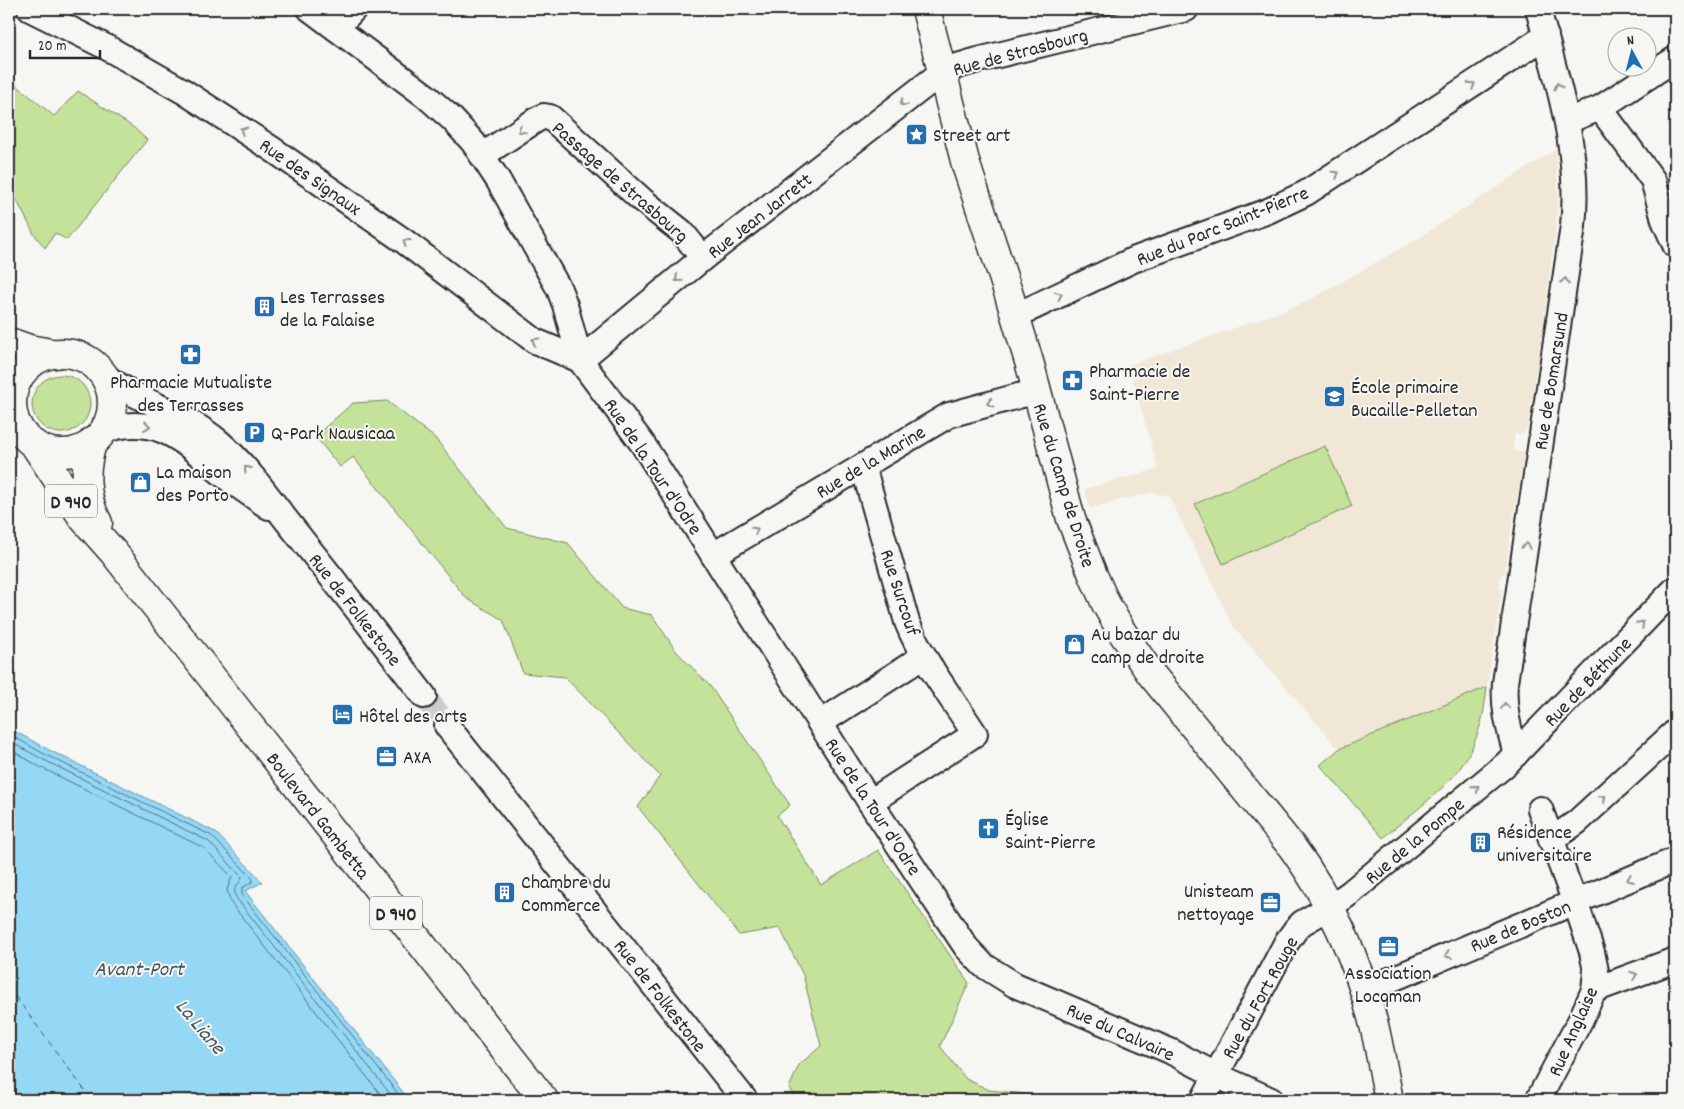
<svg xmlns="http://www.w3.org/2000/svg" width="1684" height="1109" font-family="Dekko,sans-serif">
<rect width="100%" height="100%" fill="#f6f6f2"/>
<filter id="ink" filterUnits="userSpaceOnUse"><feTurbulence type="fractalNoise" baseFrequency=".02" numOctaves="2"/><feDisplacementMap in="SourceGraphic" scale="10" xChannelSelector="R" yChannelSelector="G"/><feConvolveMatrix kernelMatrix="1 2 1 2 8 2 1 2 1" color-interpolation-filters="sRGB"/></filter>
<g filter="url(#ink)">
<polygon fill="#f0e7d6" points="1556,149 1558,194 1556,225 1542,332 1527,429 1522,434 1515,434 1513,450 1524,453 1504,574 1501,574 1499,589 1502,590 1487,687 1339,749 1233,626 1169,496 1152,492 1090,508 1085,489 1158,469 1129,365 1278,313 1306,302 1416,240"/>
<g fill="#c4e299" stroke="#788662">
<polygon points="9,79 54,116 78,91 133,127 147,140 67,240 55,233 45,248 34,234 9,185"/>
<circle cx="61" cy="404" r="29"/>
<polygon points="387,401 435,438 507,528 568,543 622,608 652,615 676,651 710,686 790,805 777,816 821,885 878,850 969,983 940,1046 966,1079 989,1090 1061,1098 1066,1100 796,1100 789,1088 799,1065 821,1046 803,975 780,928 739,935 638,807 660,776 565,677 523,673 503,620 466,598 353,457 340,467 315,436 353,403"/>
<polygon points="1325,446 1352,506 1223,564 1195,504"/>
<path d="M1487,687C1485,701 1484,716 1479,729C1475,743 1467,759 1458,771C1439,794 1406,818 1383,838L1320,765L1339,749Z"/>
</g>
<polygon fill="#94d8f6" stroke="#6a93a5" points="9,728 49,750 215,832 263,882 245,891 409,1100 9,1100"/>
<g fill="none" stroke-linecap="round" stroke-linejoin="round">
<g stroke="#55707c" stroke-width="1">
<polyline points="9,734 46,755 212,836 253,879 252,882 242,888 242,895 403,1100"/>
<path d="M9,741L44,760L208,841L242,877C240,886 230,886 237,899L395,1100"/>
<polyline points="9,749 40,767 204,848 232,877 227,890 231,903 385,1100"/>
</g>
<polyline stroke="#45565e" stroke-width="1" stroke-dasharray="6 5" stroke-linecap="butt" points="9,988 92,1100"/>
<polyline stroke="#cdcdca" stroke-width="24" stroke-dasharray="24 12" stroke-linecap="butt" points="424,696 447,726"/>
<defs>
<g id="street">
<polyline points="30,9 106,47 183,91 272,149 404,241 535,341 580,360"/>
<polyline points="310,9 426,96 452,119 473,142 498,180 559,289 565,305 580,360 642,443 870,802 966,947 983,965 1015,985 1170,1051 1216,1075 1271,1100"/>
<polyline points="336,28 354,9"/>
<polyline points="1600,108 1653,180 1664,220 1675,245"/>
<polyline points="1567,121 1600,108 1675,59"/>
<polyline points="483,155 536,120 544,116 550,117 642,200 682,232 703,258"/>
<polyline points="1015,316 1133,260 1268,211 1306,193 1546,36"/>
<polyline points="580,360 703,258 941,73 954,67 978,60 1186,9"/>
<path d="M101,373C137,402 184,412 219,442C250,469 270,500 295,531C339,586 382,641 424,696"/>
<path d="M103,431C158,411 186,444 225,476C239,487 254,497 269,507"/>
<path d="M863,466L907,622C923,662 952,698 975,734L870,802"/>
<polyline points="713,555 949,415 1037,391"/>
<polyline points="820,723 924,656"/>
<polyline points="447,726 745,1100"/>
<path d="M1516,754C1509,728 1503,710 1505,683L1573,226C1581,152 1557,80 1538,9"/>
<polyline points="1551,840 1577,822 1675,732"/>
<polyline points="1364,989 1385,982 1675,860"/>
<polyline points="1594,990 1675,960"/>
<polyline points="1203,1100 1286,943 1296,929 1302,923 1330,907 1350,893 1506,764 1675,589"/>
<polyline points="1538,1100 1581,1019 1594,990 1596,971 1592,952 1580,916 1540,809"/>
</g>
<path id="secondary" d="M926,9L966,165L1009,295L1030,365L1071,519L1093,575L1106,604L1122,632L1151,674L1292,847C1331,900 1358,961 1374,1025C1380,1050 1384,1075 1389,1100"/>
<g id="primary">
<polyline points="9,342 29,349 56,354"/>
<circle cx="62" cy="403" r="50"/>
<path d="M93,441C83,470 84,496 98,523"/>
<polyline points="34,444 83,518 114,553 544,1100"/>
</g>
</defs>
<use href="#street" stroke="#2b2b2b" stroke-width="28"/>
<use href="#secondary" stroke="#2b2b2b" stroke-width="31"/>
<use href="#primary" stroke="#2b2b2b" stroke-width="31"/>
<use href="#street" stroke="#f6f6f2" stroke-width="24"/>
<use href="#secondary" stroke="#f6f6f2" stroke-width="28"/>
<use href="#primary" stroke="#f6f6f2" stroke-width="28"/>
</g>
<defs><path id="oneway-chevron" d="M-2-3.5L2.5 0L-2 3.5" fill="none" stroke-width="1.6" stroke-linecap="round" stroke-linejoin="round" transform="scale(1.25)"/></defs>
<g stroke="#90908e">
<use href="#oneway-chevron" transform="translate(1472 85) rotate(-33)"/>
<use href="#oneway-chevron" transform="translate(1558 86) rotate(-104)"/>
<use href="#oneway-chevron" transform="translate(903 103) rotate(142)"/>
<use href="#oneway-chevron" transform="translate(243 130) rotate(-146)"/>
<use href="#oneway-chevron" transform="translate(521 130) rotate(146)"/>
<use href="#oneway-chevron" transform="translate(1336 174) rotate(-33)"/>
<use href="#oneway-chevron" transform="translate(406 242) rotate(-144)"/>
<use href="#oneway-chevron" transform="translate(678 279) rotate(140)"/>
<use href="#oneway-chevron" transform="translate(1565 281) rotate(-81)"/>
<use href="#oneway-chevron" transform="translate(1059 295) rotate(-25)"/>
<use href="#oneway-chevron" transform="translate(535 341) rotate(-148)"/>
<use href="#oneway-chevron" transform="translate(990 403) rotate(165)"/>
<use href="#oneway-chevron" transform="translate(147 426) rotate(6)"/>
<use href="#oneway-chevron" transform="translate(247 469) rotate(-132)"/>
<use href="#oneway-chevron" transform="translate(755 530) rotate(-31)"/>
<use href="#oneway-chevron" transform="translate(1526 546) rotate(-82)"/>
<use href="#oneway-chevron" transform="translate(1641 624) rotate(-46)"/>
<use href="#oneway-chevron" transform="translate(1505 706) rotate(-96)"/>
<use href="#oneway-chevron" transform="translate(1476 788) rotate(-40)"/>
<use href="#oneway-chevron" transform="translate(1603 798) rotate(-42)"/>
<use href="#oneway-chevron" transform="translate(1630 879) rotate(157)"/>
<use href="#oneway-chevron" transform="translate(1448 955) rotate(157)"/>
<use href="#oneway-chevron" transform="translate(1634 975) rotate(-20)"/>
</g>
</g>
<defs>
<symbol id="sight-square" viewBox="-11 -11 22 22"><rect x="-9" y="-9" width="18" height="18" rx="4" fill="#1f6fb2" stroke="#f6f6f2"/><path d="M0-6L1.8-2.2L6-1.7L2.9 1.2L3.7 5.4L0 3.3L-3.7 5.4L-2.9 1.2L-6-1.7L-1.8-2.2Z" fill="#fff"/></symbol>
<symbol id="building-square" viewBox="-11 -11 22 22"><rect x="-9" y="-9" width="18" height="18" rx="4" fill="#1f6fb2" stroke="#f6f6f2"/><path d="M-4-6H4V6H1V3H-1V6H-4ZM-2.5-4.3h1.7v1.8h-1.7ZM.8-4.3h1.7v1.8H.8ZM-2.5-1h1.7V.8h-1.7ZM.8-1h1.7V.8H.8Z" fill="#fff"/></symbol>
<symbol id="pharmacy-square" viewBox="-11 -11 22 22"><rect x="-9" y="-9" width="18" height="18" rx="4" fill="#1f6fb2" stroke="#f6f6f2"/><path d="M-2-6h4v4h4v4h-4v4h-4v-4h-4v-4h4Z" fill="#fff"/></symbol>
<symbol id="school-square" viewBox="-11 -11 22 22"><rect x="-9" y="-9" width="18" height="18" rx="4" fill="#1f6fb2" stroke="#f6f6f2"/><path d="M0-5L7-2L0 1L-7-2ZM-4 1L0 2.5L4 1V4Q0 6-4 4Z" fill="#fff"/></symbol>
<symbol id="parking-square" viewBox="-11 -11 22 22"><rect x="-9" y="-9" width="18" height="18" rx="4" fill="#1f6fb2" stroke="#f6f6f2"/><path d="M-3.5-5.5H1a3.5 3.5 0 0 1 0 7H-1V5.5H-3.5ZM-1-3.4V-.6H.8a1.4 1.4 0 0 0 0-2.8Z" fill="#fff"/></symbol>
<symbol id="shop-square" viewBox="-11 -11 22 22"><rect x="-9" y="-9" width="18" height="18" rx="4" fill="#1f6fb2" stroke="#f6f6f2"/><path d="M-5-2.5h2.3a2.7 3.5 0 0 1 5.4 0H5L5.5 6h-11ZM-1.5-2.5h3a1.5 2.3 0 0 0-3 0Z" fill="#fff"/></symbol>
<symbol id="hotel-square" viewBox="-11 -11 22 22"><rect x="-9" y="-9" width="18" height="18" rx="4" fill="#1f6fb2" stroke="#f6f6f2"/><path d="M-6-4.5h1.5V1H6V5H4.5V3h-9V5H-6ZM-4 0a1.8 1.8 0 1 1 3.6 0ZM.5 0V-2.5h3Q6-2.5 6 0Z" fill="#fff"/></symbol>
<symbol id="office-square" viewBox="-11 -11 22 22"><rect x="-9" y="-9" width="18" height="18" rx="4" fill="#1f6fb2" stroke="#f6f6f2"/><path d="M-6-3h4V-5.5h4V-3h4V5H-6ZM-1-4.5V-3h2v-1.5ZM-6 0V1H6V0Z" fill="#fff"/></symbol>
<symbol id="church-square" viewBox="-11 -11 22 22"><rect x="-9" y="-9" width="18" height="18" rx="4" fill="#1f6fb2" stroke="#f6f6f2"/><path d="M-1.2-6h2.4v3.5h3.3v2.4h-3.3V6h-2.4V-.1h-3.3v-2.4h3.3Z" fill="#fff"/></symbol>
</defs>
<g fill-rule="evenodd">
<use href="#sight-square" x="904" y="122" width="25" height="25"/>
<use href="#building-square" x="252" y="294" width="25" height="25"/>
<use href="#pharmacy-square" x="178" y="342" width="25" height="25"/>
<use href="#pharmacy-square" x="1060" y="368" width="25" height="25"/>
<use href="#school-square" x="1322" y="384" width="25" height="25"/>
<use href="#parking-square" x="242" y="420" width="25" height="25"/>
<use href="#shop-square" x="128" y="470" width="25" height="25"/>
<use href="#shop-square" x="1062" y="632" width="25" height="25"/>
<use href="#hotel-square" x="330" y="702" width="25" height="25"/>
<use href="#office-square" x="374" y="744" width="25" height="25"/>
<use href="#church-square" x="976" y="816" width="25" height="25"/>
<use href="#building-square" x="1468" y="830" width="25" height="25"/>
<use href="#building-square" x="492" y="880" width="25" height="25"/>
<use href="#office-square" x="1258" y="890" width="25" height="25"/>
<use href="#office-square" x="1376" y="934" width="25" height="25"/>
</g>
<g text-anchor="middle" stroke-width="4" stroke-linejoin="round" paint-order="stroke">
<g fill="#f6f6f2" stroke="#686867" stroke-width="1">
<rect x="45" y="484.5" width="52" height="33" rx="4"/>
<rect x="370" y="896.5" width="52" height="33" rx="4"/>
</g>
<g font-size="19" font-weight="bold" fill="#2b2b2b">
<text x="71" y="508">D 940</text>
<text x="396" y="920">D 940</text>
</g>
<g font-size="20" fill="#2b2b2b" stroke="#f6f6f2">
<text transform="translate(1020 51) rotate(-15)" y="7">Rue de Strasbourg</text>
<text transform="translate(311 176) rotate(35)" y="7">Rue des Signaux</text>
<text transform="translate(621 181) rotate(41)" y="7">Passage de Strasbourg</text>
<text transform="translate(759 215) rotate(-38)" y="7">Rue Jean Jarrett</text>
<text transform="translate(1222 225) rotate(-22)" y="7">Rue du Parc Saint-Pierre</text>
<text transform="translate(1550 381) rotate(-81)" y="7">Rue de Bomarsund</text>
<text transform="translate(870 461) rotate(-31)" y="7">Rue de la Marine</text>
<text transform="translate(654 466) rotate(56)" y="7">Rue de la Tour d'Odre</text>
<text transform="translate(1065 485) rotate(73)" y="7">Rue du Camp de Droite</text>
<text transform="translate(901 592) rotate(72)" y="7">Rue Surcouf</text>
<text transform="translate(356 609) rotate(52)" y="7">Rue de Folkestone</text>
<text transform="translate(1587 681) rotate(-46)" y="7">Rue de Béthune</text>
<text transform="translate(874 806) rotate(57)" y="7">Rue de la Tour d'Odre</text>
<text transform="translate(319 815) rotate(52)" y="7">Boulevard Gambetta</text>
<text transform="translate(1414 840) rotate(-40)" y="7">Rue de la Pompe</text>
<text transform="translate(1520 925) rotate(-23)" y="7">Rue de Boston</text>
<text transform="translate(661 995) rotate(52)" y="7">Rue de Folkestone</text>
<text transform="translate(1259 997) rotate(-61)" y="7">Rue du Fort Rouge</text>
<text transform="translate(1121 1031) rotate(24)" y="7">Rue du Calvaire</text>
<text transform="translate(1572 1031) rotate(-66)" y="7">Rue Anglaise</text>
</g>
<g font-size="20" fill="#2b2b2b" stroke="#f6f6f2" text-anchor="start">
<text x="933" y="141">Street art</text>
<text x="280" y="303">Les Terrasses<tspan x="280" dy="23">de la Falaise</tspan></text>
<text x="1089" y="377">Pharmacie de<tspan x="1089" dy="23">Saint-Pierre</tspan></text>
<text x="191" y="388" text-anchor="middle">Pharmacie Mutualiste<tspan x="191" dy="23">des Terrasses</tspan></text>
<text x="1351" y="393">École primaire<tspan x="1351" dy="23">Bucaille-Pelletan</tspan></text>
<text x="271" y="439">Q-Park Nausicaa</text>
<text x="156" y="478">La maison<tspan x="156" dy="23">des Porto</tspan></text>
<text x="1091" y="640">Au bazar du<tspan x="1091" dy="23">camp de droite</tspan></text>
<text x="359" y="722">Hôtel des arts</text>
<text x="403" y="763">AXA</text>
<text x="1005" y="825">Église<tspan x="1005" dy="23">Saint-Pierre</tspan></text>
<text x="1497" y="838">Résidence<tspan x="1497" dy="23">universitaire</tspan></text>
<text x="521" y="888">Chambre du<tspan x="521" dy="23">Commerce</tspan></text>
<text x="1254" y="897" text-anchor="end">Unisteam<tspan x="1254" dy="23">nettoyage</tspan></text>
<text x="1388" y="979" text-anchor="middle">Association<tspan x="1388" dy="23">Locqman</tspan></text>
</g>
<g font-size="21" font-style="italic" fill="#45565e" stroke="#f6f6f2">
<text x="139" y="975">Avant-Port</text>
<text transform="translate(201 1026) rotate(50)" y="7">La Liane</text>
</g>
</g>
<rect width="1684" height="1109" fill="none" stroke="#f6f6f2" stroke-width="30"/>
<rect x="15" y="15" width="1654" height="1079" fill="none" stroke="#2b2b2b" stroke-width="2" filter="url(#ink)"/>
<g transform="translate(1632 52) rotate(353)"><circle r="24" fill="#f6f6f2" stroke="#a5a5a2"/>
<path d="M0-4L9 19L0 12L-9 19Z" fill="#1f6fb2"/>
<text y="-8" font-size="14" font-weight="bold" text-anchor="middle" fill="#2b2b2b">N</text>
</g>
<path d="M30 50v8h70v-8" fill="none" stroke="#2b2b2b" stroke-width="2.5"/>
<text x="38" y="50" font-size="15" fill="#2b2b2b" stroke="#f6f6f2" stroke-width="4" paint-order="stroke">20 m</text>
</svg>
